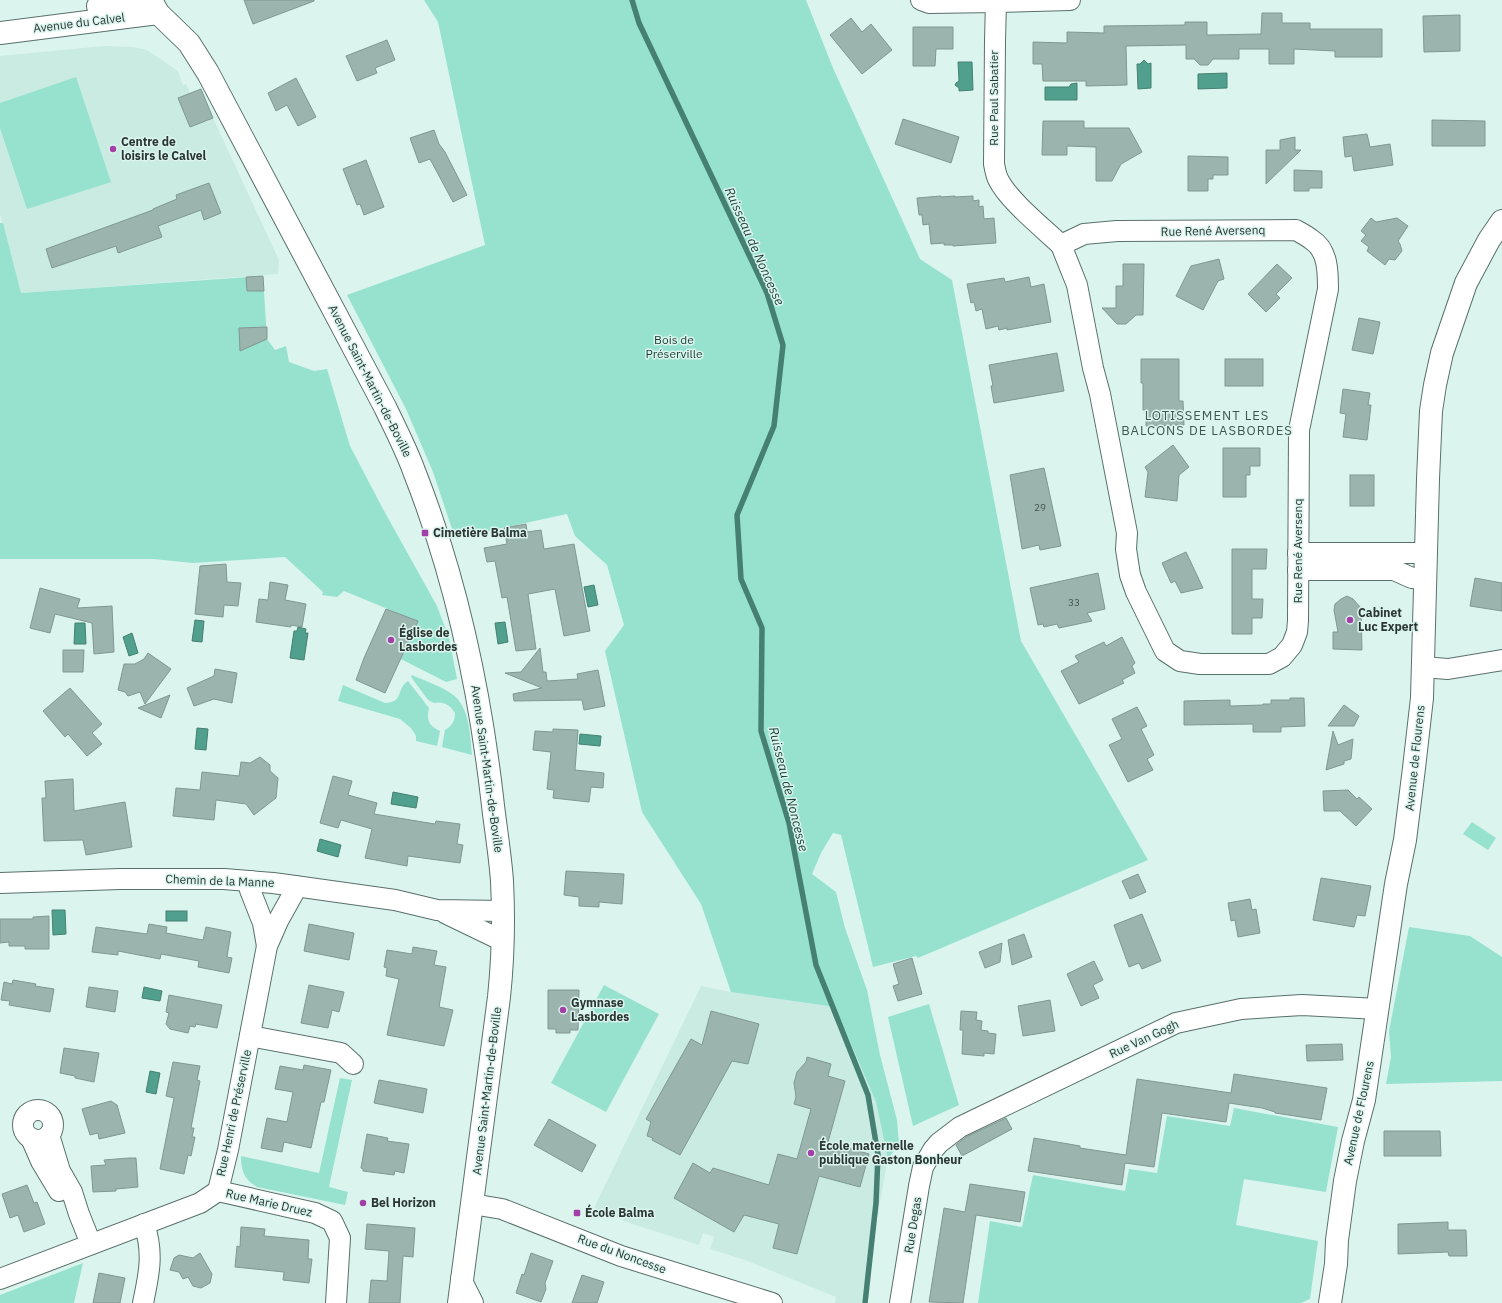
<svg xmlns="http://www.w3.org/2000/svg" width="1502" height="1303" font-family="'IBM Plex Sans',sans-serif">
<rect width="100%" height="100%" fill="#dbf5ee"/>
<g fill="#c9ebe1">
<polygon points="104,46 133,47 147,50 178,71 183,85 186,84 190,93 201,89 213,118 279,260 278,274 21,293 0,214 0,56"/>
<polygon points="701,986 731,992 835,1007 876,1102 888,1159 861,1303 835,1303 836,1297 745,1260 710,1249 714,1237 703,1233 699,1245 632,1224 594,1208"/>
</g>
<g fill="#97e2cf">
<polygon points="424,0 806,0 833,68 920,259 952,280 1021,641 1148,860 918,958 916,956 873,967 841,835 833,833 821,853 812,874 836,892 845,928 867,990 880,1055 897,1120 899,1144 888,1159 876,1102 835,1007 731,992 701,904 642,812 605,651 624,625 607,565 575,536 567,514 455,538 433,472 406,409 347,295 485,245 438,22"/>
<polygon points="76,77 111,182 27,209 0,128 0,103"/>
<polygon points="0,223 3,223 21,293 263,276 267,339 275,350 286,346 289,362 314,371 327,369 350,446 383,509 437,606 449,638 457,679 446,682 401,659 417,621 344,591 337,597 322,595 323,592 285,557 193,563 153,559 0,559"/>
<path d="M412,675C423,680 443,687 452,694C470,707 470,735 472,755L442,747L445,730C452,726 455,721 455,713C450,705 443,701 434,703L428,700L411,677Z"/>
<path d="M408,681L429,708C426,720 429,726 440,731L437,746L416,741V736L411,728L400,719L338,701L343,685L385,703C404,703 396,688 408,681Z"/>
<polygon points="1472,822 1496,838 1488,850 1463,834"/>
<polygon points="1409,927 1470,936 1502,957 1502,1081 1386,1084 1391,1057 1389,1031"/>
<polygon points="604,985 659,1014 606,1112 551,1083"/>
<polygon points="929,1004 959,1105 913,1126 888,1017"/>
<path d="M340,1078L352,1080L329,1187L348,1192L345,1205L257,1187C244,1179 241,1171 241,1156L319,1173Z"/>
<polygon points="1234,1108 1338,1127 1326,1192 1244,1179 1236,1225 1318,1241 1310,1299 1301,1303 978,1303 990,1221 1022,1227 1033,1175 1125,1191 1129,1169 1157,1173 1167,1116 1230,1126"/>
<polygon points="83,1263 74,1303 0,1303 0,1295"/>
</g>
<g fill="#50a08d" stroke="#458072">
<polygon points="1144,60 1148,64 1151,63 1151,88 1138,89 1137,64 1140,64"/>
<polygon points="958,62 972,62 973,90 959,91 959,88 955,85 956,83 959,81"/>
<polygon points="1227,73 1227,88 1198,89 1198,74"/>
<polygon points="1077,83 1077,100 1045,100 1045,87 1069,87 1071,84"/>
<polygon points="594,585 598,605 588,607 584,587"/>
<polygon points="195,620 204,621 202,642 192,641"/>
<polygon points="505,622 508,642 498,644 495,623"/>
<polygon points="75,623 85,623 86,644 74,644"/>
<polygon points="298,627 306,629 305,633 308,633 304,660 290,658 294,631 297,631"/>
<polygon points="132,633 138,653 129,656 123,637"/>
<polygon points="197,728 208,729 206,750 195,749"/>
<polygon points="580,734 601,736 600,746 579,744"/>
<polygon points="393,792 418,797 416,808 391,804"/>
<polygon points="320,839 341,845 338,857 317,851"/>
<polygon points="52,910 65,910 66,934 53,935"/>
<rect x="166" y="911" width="21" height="10"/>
<polygon points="144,987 162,991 160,1001 142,998"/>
<polygon points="150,1071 160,1073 156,1094 146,1092"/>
</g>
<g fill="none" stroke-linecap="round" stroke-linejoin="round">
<polyline stroke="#458072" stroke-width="5.5" points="632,0 639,23 767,293 783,345 774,426 737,515 741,579 762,628 761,731 789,823 816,965 868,1095 878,1155 876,1203 865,1303"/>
</g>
<g fill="#9bb4ad" stroke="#809892">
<polygon points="244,0 314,0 314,1 253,24"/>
<polygon points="1262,13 1282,13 1282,23 1310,23 1310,29 1382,29 1382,57 1335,57 1335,51 1294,49 1294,64 1269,64 1269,49 1239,49 1239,59 1213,59 1208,65 1200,65 1194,59 1186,59 1186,45 1126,46 1127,85 1086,86 1086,81 1043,81 1042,64 1033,64 1033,42 1067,43 1067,32 1104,33 1104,26 1185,25 1185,22 1207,22 1207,35 1261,34"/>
<polygon points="1460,15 1460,51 1424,52 1423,16"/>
<polygon points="851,18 862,32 871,24 892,50 862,74 830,35"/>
<polygon points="913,27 953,27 953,49 936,49 935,66 913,66"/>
<polygon points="387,40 395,60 375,68 377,73 357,81 346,56"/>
<polygon points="296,78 316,117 298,126 287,105 276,111 268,93"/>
<polygon points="201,89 213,118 190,127 178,98"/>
<polygon points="903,119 959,137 951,163 895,144"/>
<polygon points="1432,120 1485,121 1485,146 1432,146"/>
<polygon points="1043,121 1084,121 1084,128 1129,128 1142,152 1121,164 1112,181 1096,181 1096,147 1067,146 1067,155 1042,155"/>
<polygon points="434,130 439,144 445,152 467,195 453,202 430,159 419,163 410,138"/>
<polygon points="1367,134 1370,147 1390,144 1393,165 1354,171 1352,156 1345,157 1343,137"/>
<polygon points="1295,137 1295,150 1301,150 1266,184 1266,150 1280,150 1280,140"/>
<polygon points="1188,156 1228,157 1228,175 1213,175 1213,179 1208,179 1208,191 1188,191"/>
<polygon points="366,160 384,207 364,215 360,204 357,205 343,169"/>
<polygon points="1294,170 1322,171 1322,188 1309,188 1309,191 1294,191"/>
<polygon points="209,183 221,213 204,220 201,210 158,226 162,237 118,253 116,246 52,268 46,249 153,210 153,209 177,199 176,195"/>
<polygon points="941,196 941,197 955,196 955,197 973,196 973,201 979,200 979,207 983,206 984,219 994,218 996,243 953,246 953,245 944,245 944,243 931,244 929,224 923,225 922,215 919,215 917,198"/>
<polygon points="1371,218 1376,222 1397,218 1408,226 1398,241 1400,244 1402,251 1395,260 1389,259 1385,265 1367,251 1369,247 1361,241 1366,235 1361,231"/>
<polygon points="1219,259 1224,279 1218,281 1203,310 1176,296 1191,266"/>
<polygon points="1123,264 1144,264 1143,315 1136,315 1126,324 1117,324 1102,308 1116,308 1116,286 1123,286"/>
<polygon points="1277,264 1292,278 1276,294 1280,298 1266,312 1248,294"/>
<polygon points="263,276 264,291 247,291 246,277"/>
<polygon points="1029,277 1031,287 1044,284 1051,322 1007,330 1007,328 999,330 998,326 986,329 982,309 976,311 974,302 971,303 967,284 1004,278 1005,282"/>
<polygon points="1359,318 1380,322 1373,354 1352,350"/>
<polygon points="267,327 267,339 240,351 239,328"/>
<polygon points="1057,353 1064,391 994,403 991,386 993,386 989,365"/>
<polygon points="1141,359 1179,359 1179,401 1183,401 1184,425 1146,426 1146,410 1143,410 1143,383 1141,383"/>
<rect x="1225" y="359" width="38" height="27"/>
<polygon points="1343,389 1370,393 1368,405 1371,405 1367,440 1343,437 1346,414 1340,413"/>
<polygon points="1173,445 1189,467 1179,475 1177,501 1145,497 1148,472 1145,467"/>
<polygon points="1223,448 1260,448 1260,466 1250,466 1250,475 1246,475 1246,497 1223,497"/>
<polygon points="1044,468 1061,546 1040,550 1039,545 1022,549 1010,475"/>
<rect x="1350" y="475" width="24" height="31"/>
<polygon points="526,524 527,532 541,530 544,549 574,544 590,631 564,636 555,589 528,594 536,649 516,651 507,597 502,598 495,561 487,562 484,548 507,544 504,528"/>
<polygon points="1232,549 1267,549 1266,569 1252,569 1252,599 1263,599 1262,618 1252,618 1252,634 1232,634"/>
<polygon points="1186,552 1203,588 1181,593 1175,581 1171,583 1162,563"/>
<polygon points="226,564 227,582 241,583 238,606 224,605 223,617 195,614 200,566"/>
<polygon points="1098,573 1105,609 1087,613 1092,621 1059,628 1057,624 1044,627 1043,624 1038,625 1030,588"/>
<polygon points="1475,578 1502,583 1502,611 1470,606"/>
<polygon points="270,582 288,585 285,600 306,604 302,627 291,625 291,627 256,622 259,599 268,600"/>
<polygon points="40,588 80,599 77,608 112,606 114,652 94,654 92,623 55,614 50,633 30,628"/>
<polygon points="1347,596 1353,599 1361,608 1362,650 1333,649 1333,632 1338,632 1334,610 1335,604 1341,599"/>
<polygon points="386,609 418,621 385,693 356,680 364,658"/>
<polygon points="1122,637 1135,663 1132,666 1135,673 1122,680 1124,683 1079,704 1061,671 1079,662 1075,656 1104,642 1106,646"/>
<polygon points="540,648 543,672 546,672 547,681 578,679 577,674 598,670 605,706 584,710 582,700 514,701 513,694 542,688 505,673 521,672"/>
<polygon points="63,650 84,650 83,672 63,672"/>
<polygon points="148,653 171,669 145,704 140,692 128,696 125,692 118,690 124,664 135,664 144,659"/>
<polygon points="215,669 237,673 232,703 214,699 194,706 187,688 214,676"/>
<polygon points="70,688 102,724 92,733 102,744 87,756 68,734 65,737 43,711"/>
<polygon points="170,695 161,718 138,708"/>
<polygon points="1290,698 1304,698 1305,726 1281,727 1281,732 1253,732 1253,724 1184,725 1184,701 1230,700 1230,706 1263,705 1263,704 1271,704 1271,700 1290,700"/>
<polygon points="1344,705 1359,716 1354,726 1328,726"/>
<polygon points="1137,707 1147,726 1141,729 1154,755 1147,759 1153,770 1128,782 1109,745 1122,739 1112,719"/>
<polygon points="553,729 578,730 575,770 604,773 603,788 591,787 589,802 553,798 554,790 547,789 551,752 533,750 535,731 553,732"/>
<polygon points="1333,731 1338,745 1353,739 1351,759 1344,761 1344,764 1326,770"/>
<polygon points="260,757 270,765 270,771 278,778 276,798 254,815 246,804 216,800 214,820 173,816 176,788 200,790 202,772 239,776 241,762 250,763"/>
<polygon points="333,776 352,781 348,795 377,803 374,814 435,824 436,821 460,824 457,844 463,845 460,863 408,856 407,866 365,858 372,829 341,820 338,828 320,823"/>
<polygon points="73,779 74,811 125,802 132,847 86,855 83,840 44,841 42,798 46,798 45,781"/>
<polygon points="1348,790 1357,799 1359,797 1372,809 1356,826 1340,811 1324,811 1323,791"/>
<polygon points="566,871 624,874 622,904 599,902 599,907 579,906 579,897 564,895"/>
<polygon points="1138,874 1146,892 1130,899 1122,881"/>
<polygon points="1321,878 1371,886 1365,916 1357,915 1354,927 1313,920"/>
<polygon points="1250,899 1252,910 1256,909 1260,933 1238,937 1235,920 1231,921 1228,903"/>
<polygon points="1142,914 1161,961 1142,969 1139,963 1129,967 1114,925"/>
<polygon points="49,916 49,949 25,949 25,946 9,946 9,942 0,943 0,919 33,919 33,917"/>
<polygon points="149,924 167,927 166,933 203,940 206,927 231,932 227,957 232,958 229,973 198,967 199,961 161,954 160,959 118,951 118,955 92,952 96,927 147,934"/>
<polygon points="309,924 354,933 349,960 304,951"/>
<polygon points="1024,934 1032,957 1012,965 1008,940"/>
<polygon points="1002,943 1000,962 985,968 979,952"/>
<polygon points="413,947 437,951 434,965 446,967 439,1007 453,1010 444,1046 387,1035 399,979 386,976 387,968 384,967 387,950 412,954"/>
<polygon points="912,958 922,994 898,1001 893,986 899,984 893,964"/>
<polygon points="1094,961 1103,980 1093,985 1099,998 1081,1006 1067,974"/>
<polygon points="13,980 36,984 35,986 54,989 50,1012 9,1005 10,1001 1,1000 4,982 12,984"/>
<polygon points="309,985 344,992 339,1012 332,1010 328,1028 301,1023"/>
<polygon points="89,987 118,991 115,1012 86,1007"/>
<polygon points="548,990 579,990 578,1030 570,1030 570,1033 556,1033 556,1029 548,1029"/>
<polygon points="169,995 222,1005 217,1028 196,1024 195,1027 190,1026 188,1033 170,1029 166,1024 169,1013 166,1012"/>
<polygon points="1050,1000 1055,1031 1023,1036 1018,1006"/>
<polygon points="711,1011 759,1024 748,1064 732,1061 680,1155 652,1140 653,1138 647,1136 651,1122 646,1119 691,1039 702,1045"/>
<polygon points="961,1011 977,1012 976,1020 982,1021 981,1030 988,1031 988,1033 996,1034 994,1054 984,1053 984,1056 962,1054 963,1030 960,1030"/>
<polygon points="1342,1044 1343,1060 1307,1061 1306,1045"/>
<polygon points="64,1048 99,1053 94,1082 75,1078 75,1076 60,1073"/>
<polygon points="807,1057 831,1064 828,1076 845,1081 828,1142 869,1154 860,1187 819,1176 797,1254 773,1248 779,1224 744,1215 734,1232 674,1198 693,1163 710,1173 713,1168 769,1185 778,1154 797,1159 811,1109 794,1104 796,1097 794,1083 797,1072 806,1062"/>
<polygon points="173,1062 200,1066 197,1080 200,1081 191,1128 194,1128 192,1137 195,1137 191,1156 188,1155 184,1174 160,1169 174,1098 166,1096"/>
<polygon points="304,1065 331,1070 324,1102 321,1102 311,1148 284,1142 282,1152 261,1148 267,1118 287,1122 293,1092 275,1089 280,1066 303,1070"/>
<polygon points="1234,1074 1327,1088 1321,1120 1275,1113 1275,1112 1262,1108 1229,1103 1226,1122 1162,1113 1154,1167 1125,1163 1122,1185 1028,1171 1034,1138 1080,1146 1080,1148 1126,1155 1137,1079 1231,1093"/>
<polygon points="379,1080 427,1089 423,1113 374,1103"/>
<polygon points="111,1101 117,1105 125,1133 99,1139 98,1133 90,1135 82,1109"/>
<polygon points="1006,1118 1012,1129 962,1156 956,1145 966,1137"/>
<polygon points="549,1119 596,1145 582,1172 534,1145"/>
<polygon points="1384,1131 1440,1131 1441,1156 1384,1156"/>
<polygon points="367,1134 388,1138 387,1141 409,1144 404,1173 395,1171 394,1175 363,1171 363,1169 361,1168"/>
<polygon points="129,1158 136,1158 138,1187 116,1189 116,1191 93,1192 91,1166 106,1165 104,1160"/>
<polygon points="970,1184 1025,1192 1020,1222 976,1215 963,1303 929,1302 944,1208 965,1212"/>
<polygon points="27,1185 34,1203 37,1202 45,1224 24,1232 18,1215 10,1218 2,1194"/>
<polygon points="1448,1222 1448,1230 1466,1230 1467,1256 1449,1256 1448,1252 1398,1254 1398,1224"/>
<polygon points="367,1224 415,1228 413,1257 403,1256 400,1303 369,1303 371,1280 387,1281 389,1251 365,1249"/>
<polygon points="241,1227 265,1229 264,1236 309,1240 308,1259 312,1259 309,1283 283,1280 284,1272 235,1267 237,1246 240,1247"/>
<polygon points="200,1253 212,1274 210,1283 201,1288 193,1286 188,1277 183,1279 179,1272 170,1270 174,1258 179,1255 193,1258"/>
<polygon points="531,1253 553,1261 545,1283 546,1289 541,1302 516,1293 522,1274 524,1275"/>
<polygon points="99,1273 125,1278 120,1303 93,1303"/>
<polygon points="582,1275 604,1282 597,1303 572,1303"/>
</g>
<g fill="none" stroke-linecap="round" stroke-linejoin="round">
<defs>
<g id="minor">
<path d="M921,0L929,3L996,2L995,41L994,164C995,169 996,175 998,179C1008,200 1043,228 1061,245"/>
<polyline points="996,2 1070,0"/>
<path d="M1296,230C1301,233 1307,236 1312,240C1328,250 1328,272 1328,289L1299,430L1298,621L1297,632L1292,645L1282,657L1269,664H1200L1180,661L1165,651L1136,592L1130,575L1126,549L1127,533L1100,394L1093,368L1077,285L1061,245L1084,234L1117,231Z"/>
<polyline points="1298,553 1425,553"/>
<polyline points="1298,570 1394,570 1412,578 1425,579"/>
<polyline points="1423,667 1448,669 1502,660"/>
<polyline points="250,881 250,890 263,923 267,946"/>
<polyline points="0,883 120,879 224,879 273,883 295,886 395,900 437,910 503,911"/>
<polyline points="445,913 503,941"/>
<polyline points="250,1036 341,1053 353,1064"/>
<circle cx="38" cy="1125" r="15"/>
<polyline points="49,1135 60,1171 72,1192 79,1214 91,1244"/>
<polyline points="31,1138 41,1161 59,1191"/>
<polyline points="218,1191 315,1213 332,1221 340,1238 336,1303"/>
<polyline points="472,1204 502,1209 621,1256 772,1303"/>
<polyline points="0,1279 200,1203 218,1191 228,1150 267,946 278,921 293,894 295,886"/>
<polyline points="461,1279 473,1303"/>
<path d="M143,1303C149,1275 154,1252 144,1224"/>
<polyline points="900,1303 919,1186 923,1167 933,1150 939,1143 960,1127 1176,1023 1241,1009 1302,1005 1378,1009"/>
</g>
<g id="tertiary">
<path d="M151,0L158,13L189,43L208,73L385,407C395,428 406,449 414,471C455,575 479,685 492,797C495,825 500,853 502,881C504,920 503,959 499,997L459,1303"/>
<polyline points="98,6 132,0"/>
<polyline points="0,33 158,13"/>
<polyline points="1330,1303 1336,1264 1337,1240 1345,1181 1353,1141 1364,1100 1396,884 1405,840 1414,768 1422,698 1428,479 1431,411 1435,385 1442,353 1466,283 1489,240 1502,221"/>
</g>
</defs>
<use href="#minor" stroke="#59706a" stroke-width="22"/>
<use href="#tertiary" stroke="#59706a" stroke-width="24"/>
<use href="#minor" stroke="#fff" stroke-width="20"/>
<use href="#tertiary" stroke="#fff" stroke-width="22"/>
</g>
<g fill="#a340a7" stroke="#dbf5ee" stroke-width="1.5">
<circle cx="113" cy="149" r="4"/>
<rect x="421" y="529" width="8" height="8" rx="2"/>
<circle cx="1350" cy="620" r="4"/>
<circle cx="391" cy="640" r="4"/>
<circle cx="563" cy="1010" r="4"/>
<circle cx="811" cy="1153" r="4"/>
<circle cx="363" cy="1203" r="4"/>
<rect x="573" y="1209" width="8" height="8" rx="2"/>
</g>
<g text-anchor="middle" stroke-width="3" stroke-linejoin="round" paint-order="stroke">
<g font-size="10" fill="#475652">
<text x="1040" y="511">29</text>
<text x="1074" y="606">33</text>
</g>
<g font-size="12" fill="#2b3633" stroke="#dbf5ee">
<text transform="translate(79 23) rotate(-7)" y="4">Avenue du Calvel</text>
<text transform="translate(994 98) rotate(-90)" y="4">Rue Paul Sabatier</text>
<text transform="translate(1213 231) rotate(-1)" y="4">Rue René Aversenq</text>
<text transform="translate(370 381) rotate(63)" y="4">Avenue Saint-Martin-de-Boville</text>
<text transform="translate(1298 551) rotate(-90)" y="4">Rue René Aversenq</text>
<text transform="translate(1415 758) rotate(-84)" y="4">Avenue de Flourens</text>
<text transform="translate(487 769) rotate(82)" y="4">Avenue Saint-Martin-de-Boville</text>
<text transform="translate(220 881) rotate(2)" y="4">Chemin de la Manne</text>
<text transform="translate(1144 1039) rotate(-25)" y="4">Rue Van Gogh</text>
<text transform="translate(487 1091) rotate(-83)" y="4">Avenue Saint-Martin-de-Boville</text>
<text transform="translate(234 1113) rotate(-78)" y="4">Rue Henri de Préserville</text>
<text transform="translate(1359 1113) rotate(-78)" y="4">Avenue de Flourens</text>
<text transform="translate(269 1203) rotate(13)" y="4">Rue Marie Druez</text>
<text transform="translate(913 1225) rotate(-81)" y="4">Rue Degas</text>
<text transform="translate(622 1254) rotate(20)" y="4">Rue du Noncesse</text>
</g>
<g font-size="12" font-weight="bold" fill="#2b3633" stroke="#dbf5ee" text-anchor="start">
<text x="121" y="146">Centre de<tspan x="121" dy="14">loisirs le Calvel</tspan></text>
<text x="433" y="537">Cimetière Balma</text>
<text x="1358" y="617">Cabinet<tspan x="1358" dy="14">Luc Expert</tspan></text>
<text x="399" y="637">Église de<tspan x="399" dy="14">Lasbordes</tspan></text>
<text x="571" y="1007">Gymnase<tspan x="571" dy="14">Lasbordes</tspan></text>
<text x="819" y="1150">École maternelle<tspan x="819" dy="14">publique Gaston Bonheur</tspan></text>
<text x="371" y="1207">Bel Horizon</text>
<text x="585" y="1217">École Balma</text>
</g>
<g font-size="12" fill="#173c34" stroke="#dbf5ee">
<text x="674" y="344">Bois de<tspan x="674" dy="14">Préserville</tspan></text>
</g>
<g font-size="13" font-style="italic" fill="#173d35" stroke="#dbf5ee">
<text transform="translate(755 246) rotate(66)" y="5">Ruisseau de Noncesse</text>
<text transform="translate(789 789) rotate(76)" y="5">Ruisseau de Noncesse</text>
</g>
<g font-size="13" letter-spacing="1" fill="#405751" stroke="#dbf5ee">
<text x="1207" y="420">LOTISSEMENT LES<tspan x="1207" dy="15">BALCONS DE LASBORDES</tspan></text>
</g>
</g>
</svg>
